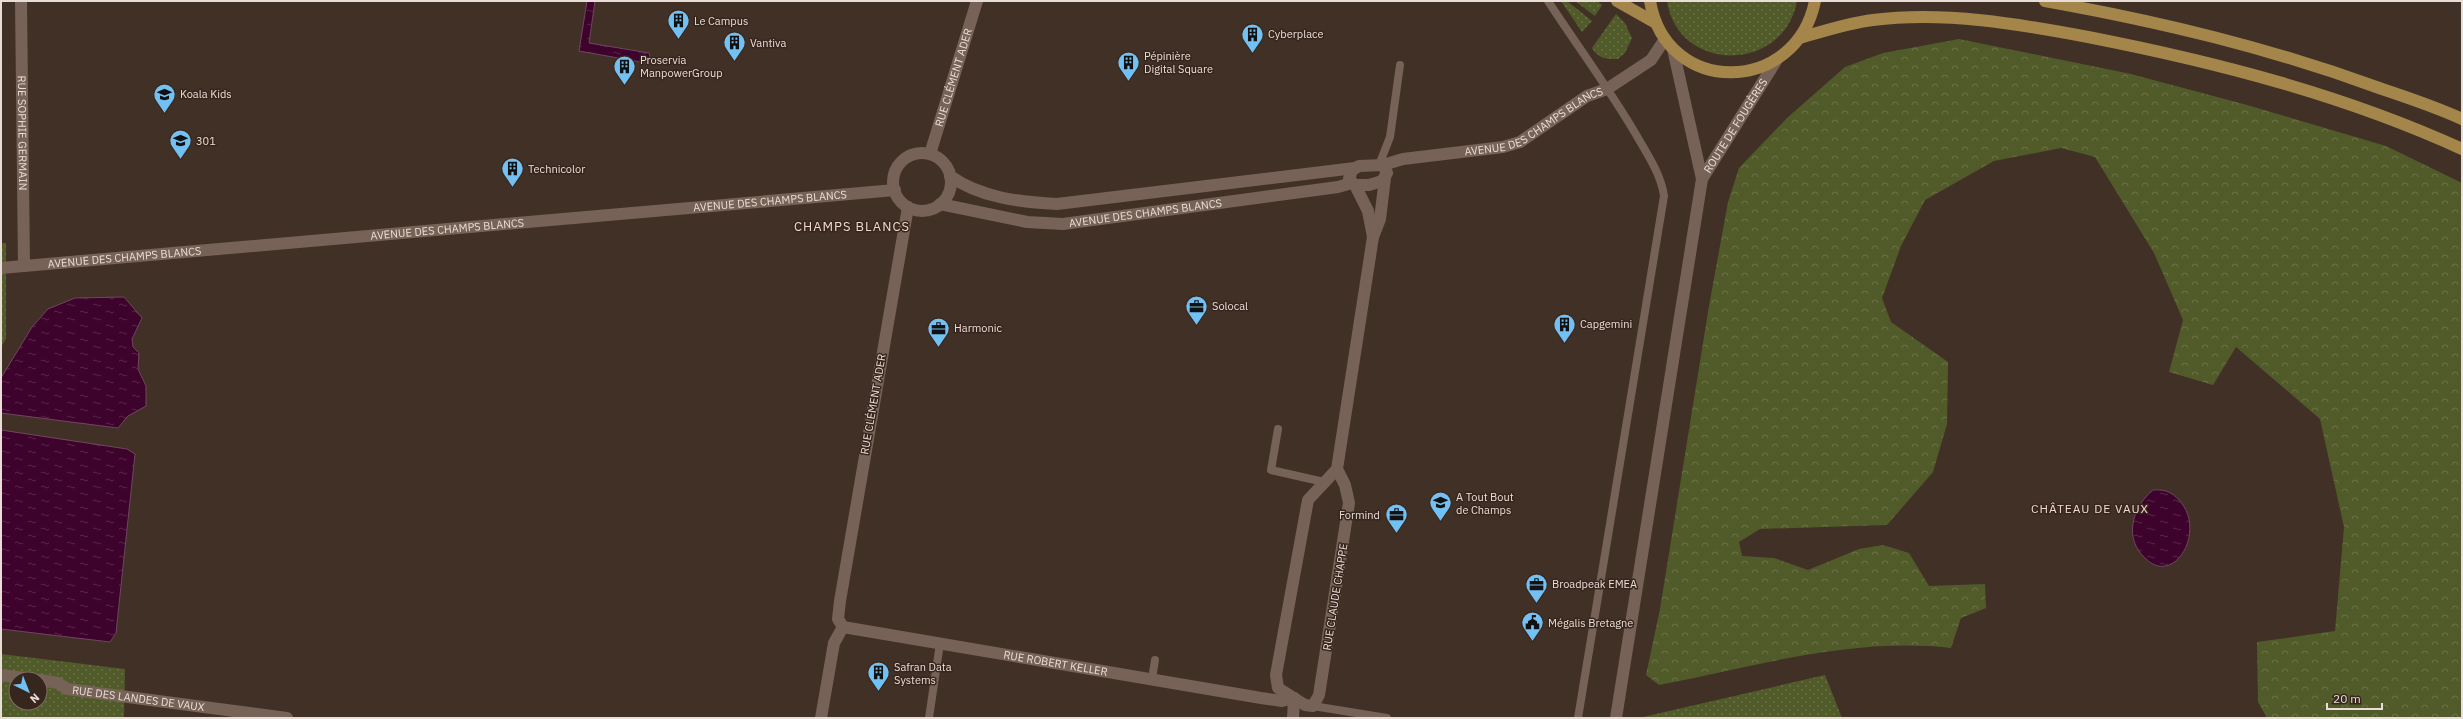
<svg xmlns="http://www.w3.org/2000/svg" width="2463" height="719" font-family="'IBM Plex Sans',sans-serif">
<defs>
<pattern id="grass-dots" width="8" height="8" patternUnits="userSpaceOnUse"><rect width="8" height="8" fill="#515b2a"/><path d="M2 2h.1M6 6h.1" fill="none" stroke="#6a7248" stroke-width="1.8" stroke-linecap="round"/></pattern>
<pattern id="forest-crowns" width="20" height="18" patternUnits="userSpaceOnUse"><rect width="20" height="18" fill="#515b2a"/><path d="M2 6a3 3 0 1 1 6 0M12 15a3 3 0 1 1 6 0" fill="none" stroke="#6a7248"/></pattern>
<pattern id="water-ripples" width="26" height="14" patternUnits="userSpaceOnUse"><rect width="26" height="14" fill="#3d032d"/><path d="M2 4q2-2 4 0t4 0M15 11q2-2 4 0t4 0" fill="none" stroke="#59274b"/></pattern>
</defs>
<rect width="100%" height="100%" fill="#413026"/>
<g fill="url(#grass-dots)" fill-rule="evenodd">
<polygon points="1561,1 1567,1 1592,21 1582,32"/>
<polygon points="1575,1 1597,1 1602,5 1595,16"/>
<path d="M1667,1H1797C1784,73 1678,74 1667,1Z"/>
<path d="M1616,14L1625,23L1632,38L1625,53L1618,59C1606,59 1599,59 1592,48Z"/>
<polygon points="1,243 6,243 6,339 1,347"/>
<path d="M1,654L125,669L124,718H1ZM16,679H40V703H16Z"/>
<polygon points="1825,675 1842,718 1643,718 1643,717"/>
</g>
<path fill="url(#forest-crowns)" d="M1959,39L2131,74L2247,105L2386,146L2462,183V718H2267L2258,702L2257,642L2335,631L2344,527L2320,419L2236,347L2213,385L2169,372L2183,320L2154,253L2095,157L2061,148L1994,161L1925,200L1901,246L1882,298L1891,322L1948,362L1947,424L1933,472L1887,525L1760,529L1739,542L1742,556L1774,558L1808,570L1859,549L1883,545L1909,553L1929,586L1985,584L1986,608L1961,618L1951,648C1853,637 1755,666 1659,685L1646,675L1660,609L1709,306L1728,202L1739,168L1787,118L1845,67L1883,53Z"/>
<g fill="url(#water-ripples)" stroke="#714560">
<polygon points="587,1 595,1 589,43 649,53 652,64 579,51"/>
<polygon points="124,297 142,318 132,339 133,347 139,353 138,369 146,386 146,406 128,416 118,428 1,413 1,378 32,327 48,309 75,298"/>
<polygon points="1,430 127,449 135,454 116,633 110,642 1,629"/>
<path d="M2153,490C2167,489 2174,493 2183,505C2204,536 2173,585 2146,559C2123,539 2132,507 2153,490Z"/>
</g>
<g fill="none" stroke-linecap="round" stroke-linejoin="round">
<g stroke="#766257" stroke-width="8">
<path d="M1548,1C1578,47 1611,91 1638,138C1649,157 1661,175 1664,196L1578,718"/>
<polyline points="1379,165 1390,137 1400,65"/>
<polyline points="1278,429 1271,470 1324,482"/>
<polyline points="1152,679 1155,660"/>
<polyline points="1313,706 1387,718"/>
<polyline points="929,718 940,643"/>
</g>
<g stroke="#766257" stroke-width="12">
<path id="s1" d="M21,1L24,266"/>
<polyline points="1355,185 1368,211 1373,237"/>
<path id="s2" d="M908,207L840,601L838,619L843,627L1261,698L1282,701L1294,698"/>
<polyline points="1337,469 1345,485 1349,503 1319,695 1313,706 1305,705 1278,688 1276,675 1308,500 1337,469 1373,237 1380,219 1385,178"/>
<polyline points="1,675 32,679"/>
<path id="s3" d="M40,680L58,683L67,689L287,718"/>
<polyline points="821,718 834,643 843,627"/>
<polyline points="1293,718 1294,698"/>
</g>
<g stroke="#766257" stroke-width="12">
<circle cx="922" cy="182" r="29"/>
<path id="s4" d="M930,154L977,1"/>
<path id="s5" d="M1383,165L1387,173L1382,181L1369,185H1355L1349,179L1352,170L1359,166L1383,165L1403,159L1503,147L1520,142L1587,96L1607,89L1651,60L1665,39"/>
<path d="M950,176C981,198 1020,202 1057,204L1355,168"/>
<path id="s6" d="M1702,179L1776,61"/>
<path id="s7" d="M940,204L1027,222L1063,224L1338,187L1352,183"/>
<path id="s8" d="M1,268L895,190"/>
<polyline points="1616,718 1702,179 1673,49"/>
</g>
<g stroke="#a4854a" stroke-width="12">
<polyline points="1617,1 1656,23"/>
<path d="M1650,1C1666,97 1796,95 1815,1"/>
<path d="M2045,1C2162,22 2270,48 2382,89C2409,98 2436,107 2462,119"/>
<path d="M1800,38C1824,31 1848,23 1873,20C1944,11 2019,24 2088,37C2216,62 2344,95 2462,149"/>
</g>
</g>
<defs>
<symbol id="building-pin" viewBox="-11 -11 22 30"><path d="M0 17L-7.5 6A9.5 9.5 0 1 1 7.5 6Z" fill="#71c1f4" stroke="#37261d"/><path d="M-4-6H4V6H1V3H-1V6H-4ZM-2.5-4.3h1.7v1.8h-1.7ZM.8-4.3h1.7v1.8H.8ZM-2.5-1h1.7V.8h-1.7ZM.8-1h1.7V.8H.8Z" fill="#111"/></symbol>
<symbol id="school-pin" viewBox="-11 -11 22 30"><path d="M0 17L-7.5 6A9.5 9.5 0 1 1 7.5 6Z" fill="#71c1f4" stroke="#37261d"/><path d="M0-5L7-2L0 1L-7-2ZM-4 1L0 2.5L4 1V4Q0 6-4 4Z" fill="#111"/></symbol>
<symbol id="university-pin" viewBox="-11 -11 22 30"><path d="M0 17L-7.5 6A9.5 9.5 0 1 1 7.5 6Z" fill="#71c1f4" stroke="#37261d"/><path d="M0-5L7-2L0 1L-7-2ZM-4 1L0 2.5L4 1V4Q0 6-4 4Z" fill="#111"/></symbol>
<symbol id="office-pin" viewBox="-11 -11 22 30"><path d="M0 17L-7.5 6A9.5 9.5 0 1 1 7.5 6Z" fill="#71c1f4" stroke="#37261d"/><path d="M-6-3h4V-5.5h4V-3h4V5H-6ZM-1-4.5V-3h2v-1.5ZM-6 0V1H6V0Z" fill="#111"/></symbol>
<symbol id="civic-pin" viewBox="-11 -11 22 30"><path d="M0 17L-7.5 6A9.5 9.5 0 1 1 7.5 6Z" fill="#71c1f4" stroke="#37261d"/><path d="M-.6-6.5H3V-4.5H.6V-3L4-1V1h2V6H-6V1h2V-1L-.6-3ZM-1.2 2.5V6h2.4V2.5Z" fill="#111"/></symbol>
</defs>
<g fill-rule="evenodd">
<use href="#building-pin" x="666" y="8" width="25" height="34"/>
<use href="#building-pin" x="1240" y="22" width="25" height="34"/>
<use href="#building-pin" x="722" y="30" width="25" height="34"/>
<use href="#building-pin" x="1116" y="50" width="25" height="34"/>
<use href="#building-pin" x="612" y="54" width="25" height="34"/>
<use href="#school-pin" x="152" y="82" width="25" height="34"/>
<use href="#university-pin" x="168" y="128" width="25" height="34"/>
<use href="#building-pin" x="500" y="156" width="25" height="34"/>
<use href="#office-pin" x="1184" y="294" width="25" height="34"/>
<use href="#building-pin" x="1552" y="312" width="25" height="34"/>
<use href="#office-pin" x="926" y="316" width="25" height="34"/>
<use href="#school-pin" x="1428" y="490" width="25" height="34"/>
<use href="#office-pin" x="1384" y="502" width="25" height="34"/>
<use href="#office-pin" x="1524" y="572" width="25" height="34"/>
<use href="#civic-pin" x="1520" y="610" width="25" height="34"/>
<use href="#building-pin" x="866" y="660" width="25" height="34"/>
</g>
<g text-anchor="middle" stroke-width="3" stroke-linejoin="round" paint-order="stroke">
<g font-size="11" fill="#e9ded7" stroke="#37261d" text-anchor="start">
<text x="694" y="25">Le Campus</text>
<text x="1268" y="38">Cyberplace</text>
<text x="750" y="47">Vantiva</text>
<text x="1144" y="60">Pépinière<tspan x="1144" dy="13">Digital Square</tspan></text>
<text x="640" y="64">Proservia<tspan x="640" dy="13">ManpowerGroup</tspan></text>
<text x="180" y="98">Koala Kids</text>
<text x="196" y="145">301</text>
<text x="528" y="173">Technicolor</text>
<text x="1212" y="310">Solocal</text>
<text x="1580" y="328">Capgemini</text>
<text x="954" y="332">Harmonic</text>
<text x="1456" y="501">A Tout Bout<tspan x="1456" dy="13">de Champs</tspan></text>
<text x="1380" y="519" text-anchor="end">Formind</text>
<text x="1552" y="588">Broadpeak EMEA</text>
<text x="1548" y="627">Mégalis Bretagne</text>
<text x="894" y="671">Safran Data<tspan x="894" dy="13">Systems</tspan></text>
</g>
<g font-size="11" fill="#e9ded7" stroke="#37261d">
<text dy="4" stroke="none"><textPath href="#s4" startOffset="80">RUE CLÉMENT ADER</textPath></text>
<text dy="4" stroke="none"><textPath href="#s5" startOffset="256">AVENUE DES CHAMPS BLANCS</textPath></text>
<text dy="4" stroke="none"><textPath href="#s6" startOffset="63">ROUTE DE FOUGÈRES</textPath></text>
<text dy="4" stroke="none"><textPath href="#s1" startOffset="132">RUE SOPHIE GERMAIN</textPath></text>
<text dy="4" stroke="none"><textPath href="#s8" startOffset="772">AVENUE DES CHAMPS BLANCS</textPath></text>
<text dy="4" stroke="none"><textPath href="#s7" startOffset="208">AVENUE DES CHAMPS BLANCS</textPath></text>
<text dy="4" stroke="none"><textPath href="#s8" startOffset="448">AVENUE DES CHAMPS BLANCS</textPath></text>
<text dy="4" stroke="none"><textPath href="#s8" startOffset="124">AVENUE DES CHAMPS BLANCS</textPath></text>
<text transform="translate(873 404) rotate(-80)" y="4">RUE CLÉMENT ADER</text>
<text transform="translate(1335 597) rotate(-81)" y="4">RUE CLAUDE CHAPPE</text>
<text dy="4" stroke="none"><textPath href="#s2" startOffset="643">RUE ROBERT KELLER</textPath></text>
<text dy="4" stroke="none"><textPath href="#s3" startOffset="101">RUE DES LANDES DE VAUX</textPath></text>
</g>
<g font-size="12" letter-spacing="1" fill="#f0dacd" stroke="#37261d">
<text x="2090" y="513">CHÂTEAU DE VAUX</text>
</g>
<g font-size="13" letter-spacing="1" fill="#f0dacd" stroke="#37261d">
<text x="852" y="231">CHAMPS BLANCS</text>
</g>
</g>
<rect width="2463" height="719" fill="none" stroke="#e9ded7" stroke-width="4"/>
<g transform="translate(28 691) rotate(137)"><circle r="19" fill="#37261d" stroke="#7e7067"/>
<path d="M0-3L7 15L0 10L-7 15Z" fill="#71c1f4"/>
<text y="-6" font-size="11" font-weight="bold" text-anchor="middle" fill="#e9ded7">N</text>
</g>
<path d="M2327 703v6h55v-6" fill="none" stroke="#e9ded7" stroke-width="2"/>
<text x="2333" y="703" font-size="12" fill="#e9ded7" stroke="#37261d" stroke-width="3" paint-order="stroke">20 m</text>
</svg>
